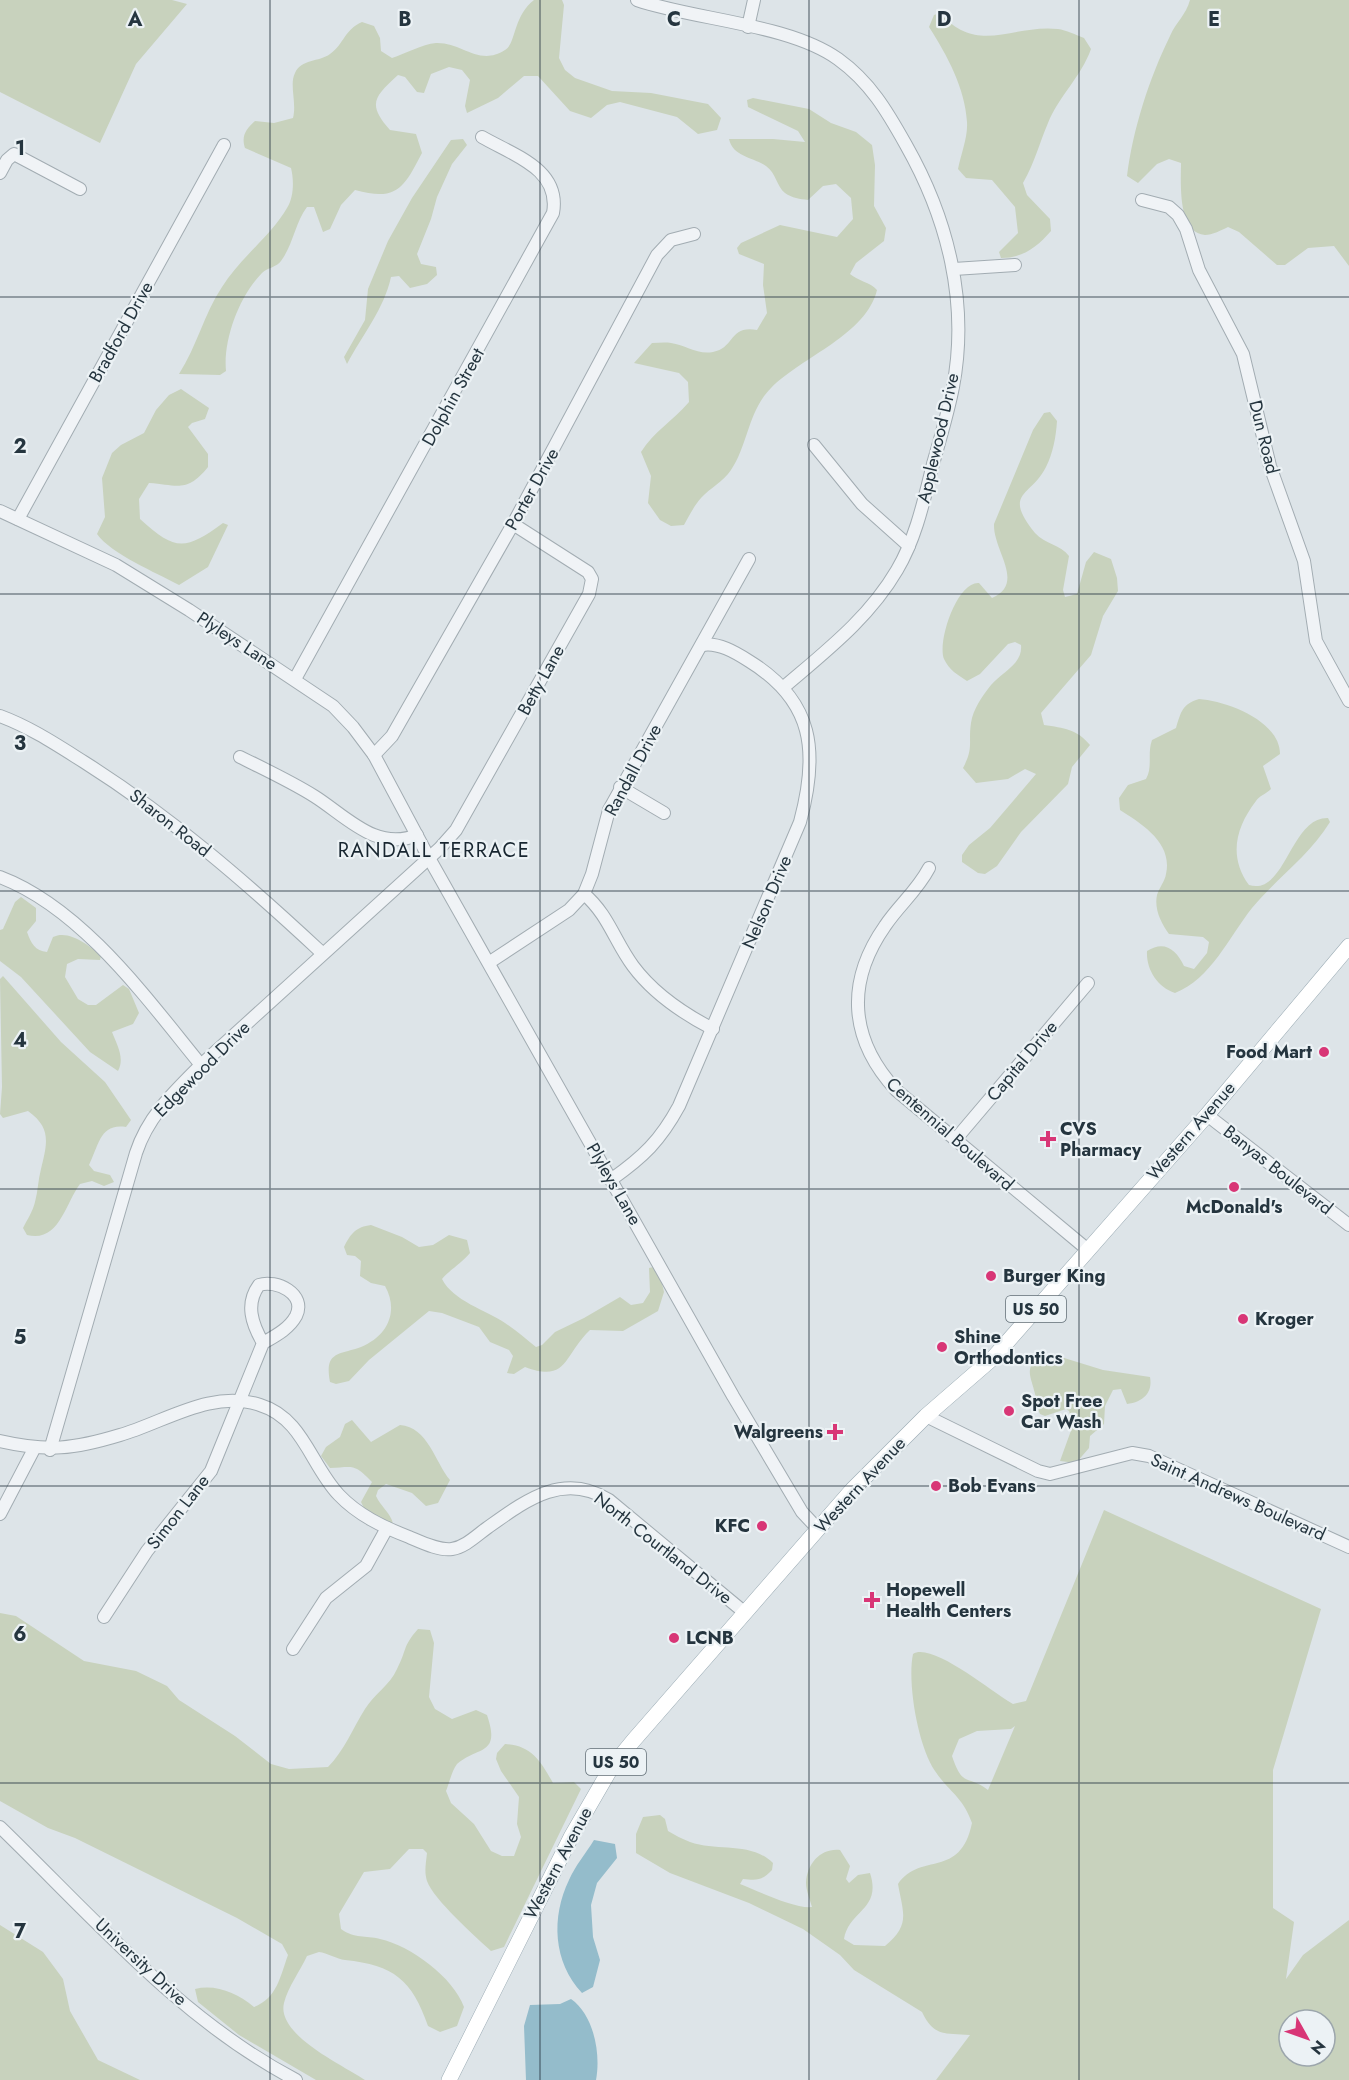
<svg xmlns="http://www.w3.org/2000/svg" width="1349" height="2080" font-family="Jost,sans-serif">
<rect width="100%" height="100%" fill="#dde4e8"/>
<g fill="#c8d2bd" fill-rule="evenodd">
<polygon points="0,0 172,0 187,4 136,64 100,143 0,92"/>
<path d="M534,0H562L564,5L559,58L565,70L575,78L612,91L651,93L708,104L721,118L717,130L698,134L677,117L620,102L607,105L591,118L570,111L538,76H524L498,98L467,113L465,106L470,80L462,70L449,67L431,74L424,93L417,92L405,77L398,75C374,97 367,104 390,130L416,134L422,153C404,187 398,202 355,190L341,205L330,229L323,232L314,207H307C295,223 293,245 281,261C277,267 267,268 262,273C239,296 223,340 226,371L220,375L179,374C197,346 204,314 222,287C240,258 270,237 287,208C294,197 294,180 291,168L245,148C241,136 246,129 255,121L274,123L293,118C297,102 289,85 295,73C301,59 319,62 330,54C344,44 344,30 362,22L374,26L380,38L381,51L392,58C405,54 422,44 436,43C462,42 479,67 505,50C516,44 513,16 534,0Z"/>
<path d="M1190,0H1349V266L1334,246L1308,248L1285,265H1277L1239,232L1228,227C1222,230 1212,235 1205,235C1177,233 1181,182 1181,163L1169,159L1157,164L1138,183L1127,176C1133,129 1149,79 1170,36C1176,22 1186,15 1190,0Z"/>
<path d="M940,13C978,56 1012,24 1058,29C1066,30 1076,35 1084,38L1091,49C1081,77 1059,96 1048,123C1039,144 1035,162 1023,183L1027,195L1050,219L1051,231C1037,247 1023,258 1001,258L999,252L1018,233L1015,207L992,180L966,178L958,169C961,154 968,137 967,122C965,88 947,55 929,27L934,15Z"/>
<path d="M753,98L809,109L831,123L856,132L872,145L875,165L874,206L886,228L884,241L856,263L850,274C858,281 870,282 877,290C866,335 803,356 771,388C748,411 748,445 731,470C723,482 710,488 701,498C694,506 689,516 684,525L671,526L660,520L648,503L651,476L641,452C654,431 672,422 689,402L688,382L679,373L634,363L652,343C658,343 665,342 671,343C686,345 697,355 713,352C735,348 729,325 757,330L767,313L763,285L764,264L739,254L737,248L741,243L780,225L837,237L853,219L851,198L836,184L823,186L808,200C800,199 792,198 785,193C777,187 776,173 766,166C753,157 733,157 729,139H773L805,142L798,131L748,107L747,100Z"/>
<path d="M463,139L467,145L452,164L437,197L431,219L417,254L421,264L436,267L437,275L427,284L410,288L399,276L391,277C384,309 363,334 347,364L344,357L365,320L368,289L388,241L412,198L451,140Z"/>
<path d="M181,389L209,408L205,419L192,423L188,427L208,454V467C187,493 178,485 149,483L139,499L140,519C175,551 185,551 223,523L228,525L208,567L179,585C157,573 111,554 97,534L105,517L102,478L112,453L121,445L144,433L156,410L169,395Z"/>
<path d="M1050,412L1057,421C1056,437 1053,453 1046,467C1031,497 1002,492 1035,533C1045,544 1061,545 1069,556L1063,590L1065,597L1077,594L1086,562L1094,552L1111,559L1117,578L1118,591L1103,616L1091,655L1041,713L1044,725C1064,728 1077,729 1090,745L1072,767L1068,784L1021,832L997,866L985,874L978,873L962,862V855L969,845L990,828L1036,774L1025,769L1008,779L976,783L963,768C974,747 968,743 971,723C973,709 983,695 991,685C1002,672 1023,664 1021,645L1015,642L1008,644L980,674L967,681C958,675 949,670 944,659C937,642 957,581 979,583L992,598C1026,583 993,551 994,524L1033,430L1044,413Z"/>
<path d="M1199,699C1227,701 1280,721 1280,754L1263,766L1271,789C1266,794 1259,796 1256,801C1236,827 1228,856 1249,885C1286,896 1290,817 1328,818L1330,822C1309,856 1277,878 1252,908C1229,937 1211,979 1175,993C1157,987 1146,969 1147,951C1164,940 1176,949 1184,966L1194,969L1207,953L1209,942L1203,937L1169,934C1161,923 1154,909 1157,895C1159,888 1165,881 1166,874C1173,843 1142,824 1120,810L1119,798L1128,785L1146,779C1153,767 1147,754 1152,740L1176,728C1181,712 1182,704 1199,699Z"/>
<path d="M21,897L36,908V921L27,932C31,943 35,951 47,952L53,937C69,929 90,946 101,956L100,960L78,959L67,964L65,977L78,999L88,1005H96L123,985L129,989L139,1013L133,1024L112,1032C117,1045 125,1058 118,1071L90,1052L21,977L0,961V930L3,929L15,902Z"/>
<path d="M3,976L61,1042L105,1082L131,1120L126,1127C100,1123 99,1145 89,1165L94,1171L110,1175L114,1182L104,1186L92,1181L80,1184C65,1204 59,1243 27,1235L23,1228C27,1220 33,1211 35,1202C38,1191 38,1180 41,1169C47,1144 52,1128 28,1111L3,1118L0,1114L2,1087L0,979Z"/>
<path d="M371,1225L402,1237L419,1247L433,1245L449,1235L467,1240L470,1253C462,1263 447,1272 442,1279C453,1301 486,1310 505,1323C516,1330 526,1339 536,1347L542,1345L555,1332L584,1318L620,1297L631,1305L643,1303L650,1292L649,1268L658,1266L664,1292L658,1311L623,1331L590,1330C563,1356 568,1383 525,1367L514,1374L507,1373L513,1356L509,1350L490,1342L479,1327L442,1313L429,1311L369,1360L349,1381L336,1384L330,1382C324,1351 339,1355 361,1347C388,1336 399,1311 385,1286L371,1283L360,1276L361,1261L355,1256L347,1255L344,1247C351,1233 356,1227 371,1225Z"/>
<path d="M1042,1355L1061,1357L1103,1370L1150,1377C1153,1393 1143,1402 1127,1404L1121,1389L1113,1390L1105,1406L1104,1424L1090,1436L1089,1448L1076,1463L1060,1461L1073,1425L1069,1411L1066,1409L1045,1416L1040,1414C1037,1407 1037,1401 1035,1394C1032,1378 1022,1367 1042,1355Z"/>
<path d="M352,1420L371,1442L400,1425C428,1427 435,1462 450,1480L438,1503L426,1506L412,1493L386,1484L378,1490L376,1496C380,1506 391,1513 393,1524H388L364,1508L361,1502L372,1482C354,1463 353,1467 330,1468L321,1456L326,1447L340,1437L345,1424Z"/>
<path d="M1104,1510L1321,1609L1273,1770V1908L1294,1922L1286,1979L1303,1955L1349,1920V2080H936L970,2035C945,2033 934,2037 922,2012L854,1970L840,1955L803,1929L749,1903L670,1873L636,1853V1834L643,1817L660,1815L665,1819L668,1831C675,1835 682,1839 690,1842C718,1852 750,1841 773,1863L772,1870C762,1880 758,1881 743,1879L740,1884C758,1891 795,1909 812,1907C810,1900 806,1890 806,1883C807,1863 821,1848 840,1850L850,1866L846,1879L849,1883L858,1875L870,1873C882,1910 849,1910 844,1939L854,1945L885,1946C911,1925 903,1913 898,1884C921,1851 960,1880 972,1823C963,1797 949,1792 935,1771C918,1746 907,1683 913,1654C931,1642 990,1690 1008,1701L1013,1704L1026,1701ZM1015,1726L988,1790C968,1774 963,1789 952,1756L959,1739L977,1731L1011,1729ZM1289,2020H1325V2056H1289Z"/>
<path d="M0,1613L16,1616L84,1661L136,1671L167,1686L179,1700L235,1736L271,1764L289,1769L328,1767C344,1751 353,1728 365,1709C374,1694 390,1685 397,1669C407,1650 402,1647 418,1629L430,1630L434,1643L429,1697L435,1709L452,1719L476,1710L487,1715C501,1756 478,1746 457,1764C452,1770 449,1784 446,1791L451,1803L474,1824L491,1851L502,1856H514L521,1837L517,1824L519,1797L501,1771L496,1759L497,1753L505,1744C531,1745 541,1761 553,1783L574,1782L581,1789L504,1947L491,1951C476,1937 433,1899 427,1881C424,1872 426,1863 427,1853L423,1849H409L390,1869L364,1872L339,1914L341,1929C355,1939 365,1935 380,1939C411,1946 453,1977 464,2007L457,2026L440,2032L428,2026C412,1980 394,1965 345,1960C337,1959 327,1953 319,1952L307,1956C300,1971 288,1987 284,2003C276,2035 343,2065 365,2080H316L239,2035L198,2002L195,1989C216,1984 237,1993 254,2007C277,1998 280,1977 288,1955L282,1944L237,1918L75,1838L48,1828L0,1801Z"/>
<polygon points="0,1925 43,1952 63,1979 70,2011 98,2060 140,2080 0,2080"/>
</g>
<g fill="#94bccb">
<path d="M594,1840L615,1844L617,1858L597,1883L591,1905L593,1937L600,1960L593,1987L582,1993C553,1962 551,1917 569,1880C575,1866 586,1853 594,1840Z"/>
<path d="M571,1999C594,2015 601,2054 596,2080H526L524,2026L530,2005L560,2004Z"/>
</g>
<g fill="none" stroke-linecap="round" stroke-linejoin="round">
<defs>
<g id="minor">
<path d="M637,0C696,20 789,24 838,59C870,82 887,111 906,145C948,219 969,303 953,387C948,413 940,439 933,464C924,500 916,538 897,570C869,618 826,651 784,687"/>
<polyline points="748,27 754,0"/>
<polyline points="0,173 7,160 14,154 80,189"/>
<polyline points="1142,200 1169,207 1178,215 1186,229 1199,270 1243,354 1270,466 1304,561 1316,641 1349,701"/>
<polyline points="954,269 1015,265"/>
<polyline points="814,445 862,504 909,546"/>
<polyline points="0,511 116,565 189,610 333,706 353,727 374,755 429,858 733,1396 802,1512 818,1529"/>
<polyline points="18,519 224,145"/>
<path d="M295,679L553,213C561,169 513,155 482,137"/>
<path d="M0,716C30,727 57,745 84,762C171,817 247,883 322,953"/>
<polyline points="374,755 392,736 513,524 657,255 671,240 694,234"/>
<path d="M240,757C264,769 290,781 314,796C346,816 376,852 417,835"/>
<polyline points="620,787 664,813"/>
<path d="M929,868C917,891 899,905 885,926C845,983 850,1040 896,1090L1088,1250"/>
<path d="M0,877C82,908 147,999 201,1065"/>
<path d="M584,894C608,914 615,942 633,966C653,993 684,1014 713,1029"/>
<polyline points="490,962 569,910 584,894 592,874 609,810 749,559"/>
<polyline points="1207,1115 1349,1225"/>
<polyline points="955,1140 1088,983"/>
<path d="M612,1179C643,1157 660,1141 679,1106L800,822C819,752 814,701 749,661C735,652 718,642 702,645"/>
<polyline points="926,1416 1038,1471 1050,1474 1132,1453 1149,1456 1349,1547"/>
<path d="M0,1441C48,1452 74,1449 120,1435C165,1422 211,1389 260,1405C303,1418 311,1466 339,1495C358,1515 383,1527 409,1537C421,1542 439,1551 452,1549C465,1547 476,1536 487,1528C525,1501 563,1471 609,1500L744,1612"/>
<path d="M50,1450L136,1153C148,1116 174,1092 201,1065L440,848L456,830L589,594L592,579L588,572L513,524"/>
<polyline points="0,1514 34,1449"/>
<path d="M104,1617L147,1551L211,1471L263,1343C275,1336 289,1329 296,1316C307,1294 276,1279 259,1285C245,1304 252,1324 263,1343"/>
<polyline points="293,1649 326,1598 366,1566 387,1528"/>
<path d="M0,1827C93,1917 181,2020 296,2080"/>
</g>
<polyline id="major" points="449,2080 571,1837 611,1768 633,1741 852,1490 926,1416 994,1357 1207,1115 1349,946"/>
</defs>
<use href="#minor" stroke="#a2acb2" stroke-width="14"/>
<use href="#major" stroke="#9babb4" stroke-width="16"/>
<use href="#minor" stroke="#f0f3f6" stroke-width="12"/>
<use href="#major" stroke="#fff" stroke-width="15"/>
</g>
<path fill="none" stroke="#25353f" stroke-width="1.5" stroke-opacity="0.55" d="M270,0V2080M540,0V2080M809,0V2080M1079,0V2080M0,297H1349M0,594H1349M0,891H1349M0,1189H1349M0,1486H1349M0,1783H1349"/>
<g fill="#d83676" stroke="#ecf2f5" stroke-width="2">
<circle cx="1324" cy="1052" r="6"/>
<path d="M1045 1130h6v6h6v6h-6v6h-6v-6h-6v-6h6z"/>
<circle cx="1234" cy="1187" r="6"/>
<circle cx="991" cy="1276" r="6"/>
<circle cx="1243" cy="1319" r="6"/>
<circle cx="942" cy="1347" r="6"/>
<circle cx="1009" cy="1411" r="6"/>
<path d="M832 1423h6v6h6v6h-6v6h-6v-6h-6v-6h6z"/>
<circle cx="936" cy="1486" r="6"/>
<circle cx="762" cy="1526" r="6"/>
<path d="M869 1591h6v6h6v6h-6v6h-6v-6h-6v-6h6z"/>
<circle cx="674" cy="1638" r="6"/>
</g>
<g text-anchor="middle" stroke-width="4.5" stroke-linejoin="round" paint-order="stroke">
<g fill="#ecf2f5" stroke="#616e76" stroke-width="1.5">
<rect x="1006" y="1296" width="60" height="26" rx="4.5"/>
<rect x="586" y="1749" width="60" height="26" rx="4.5"/>
</g>
<g font-size="16" font-weight="bold" fill="#25353f">
<text x="1036" y="1315">US 50</text>
<text x="616" y="1768">US 50</text>
</g>
<g font-size="18" fill="#25353f" stroke="#ecf2f5">
<text transform="translate(121 332) rotate(-61)" y="6">Bradford Drive</text>
<text transform="translate(453 397) rotate(-61)" y="6">Dolphin Street</text>
<text transform="translate(1264 437) rotate(76)" y="6">Dun Road</text>
<text transform="translate(938 438) rotate(-77)" y="6">Applewood Drive</text>
<text transform="translate(532 489) rotate(-61)" y="6">Porter Drive</text>
<text transform="translate(237 641) rotate(33)" y="6">Plyleys Lane</text>
<text transform="translate(541 680) rotate(-61)" y="6">Betty Lane</text>
<text transform="translate(633 770) rotate(-62)" y="6">Randall Drive</text>
<text transform="translate(170 823) rotate(38)" y="6">Sharon Road</text>
<text transform="translate(767 902) rotate(-67)" y="6">Nelson Drive</text>
<text transform="translate(1022 1061) rotate(-50)" y="6">Capital Drive</text>
<text transform="translate(202 1069) rotate(-45)" y="6">Edgewood Drive</text>
<text transform="translate(1191 1131) rotate(-49)" y="6">Western Avenue</text>
<text transform="translate(950 1134) rotate(41)" y="6">Centennial Boulevard</text>
<text transform="translate(1278 1170) rotate(38)" y="6">Banyas Boulevard</text>
<text transform="translate(614 1184) rotate(60)" y="6">Plyleys Lane</text>
<text transform="translate(860 1485) rotate(-47)" y="6">Western Avenue</text>
<text transform="translate(1238 1497) rotate(24)" y="6">Saint Andrews Boulevard</text>
<text transform="translate(178 1512) rotate(-52)" y="6">Simon Lane</text>
<text transform="translate(663 1548) rotate(38)" y="6">North Courtland Drive</text>
<text transform="translate(558 1863) rotate(-62)" y="6">Western Avenue</text>
<text transform="translate(141 1962) rotate(43)" y="6">University Drive</text>
</g>
<g font-size="18" font-weight="bold" fill="#25353f" stroke="#ecf2f5" text-anchor="start">
<text x="1312" y="1058" text-anchor="end">Food Mart</text>
<text x="1060" y="1135">CVS<tspan x="1060" dy="21">Pharmacy</tspan></text>
<text x="1234" y="1213" text-anchor="middle">McDonald's</text>
<text x="1003" y="1282">Burger King</text>
<text x="1255" y="1325">Kroger</text>
<text x="954" y="1343">Shine<tspan x="954" dy="21">Orthodontics</tspan></text>
<text x="1021" y="1407">Spot Free<tspan x="1021" dy="21">Car Wash</tspan></text>
<text x="823" y="1438" text-anchor="end">Walgreens</text>
<text x="948" y="1492">Bob Evans</text>
<text x="750" y="1532" text-anchor="end">KFC</text>
<text x="886" y="1596">Hopewell<tspan x="886" dy="21">Health Centers</tspan></text>
<text x="686" y="1644">LCNB</text>
</g>
<g font-size="20" letter-spacing="1.5" fill="#182630" stroke="#ecf2f5">
<text x="434" y="857">RANDALL TERRACE</text>
</g>
</g>
<g font-size="20" text-anchor="middle" font-weight="bold" fill="#25353f" stroke="#ecf2f5" stroke-width="4.5" stroke-linejoin="round" paint-order="stroke">
<text x="135" y="26">A</text>
<text x="405" y="26">B</text>
<text x="674" y="26">C</text>
<text x="944" y="26">D</text>
<text x="1214" y="26">E</text>
<text x="20" y="155">1</text>
<text x="20" y="453">2</text>
<text x="20" y="750">3</text>
<text x="20" y="1047">4</text>
<text x="20" y="1344">5</text>
<text x="20" y="1641">6</text>
<text x="20" y="1938">7</text>
</g>
<g transform="translate(1307 2038) rotate(130)"><circle r="28" fill="#ecf2f5" stroke="#9ca6ac" stroke-width="1.5"/>
<path d="M0-4.5L10 22L0 15L-10 22Z" fill="#d83676"/>
<text y="-9" font-size="16" font-weight="bold" text-anchor="middle" fill="#25353f">N</text>
</g>
</svg>
